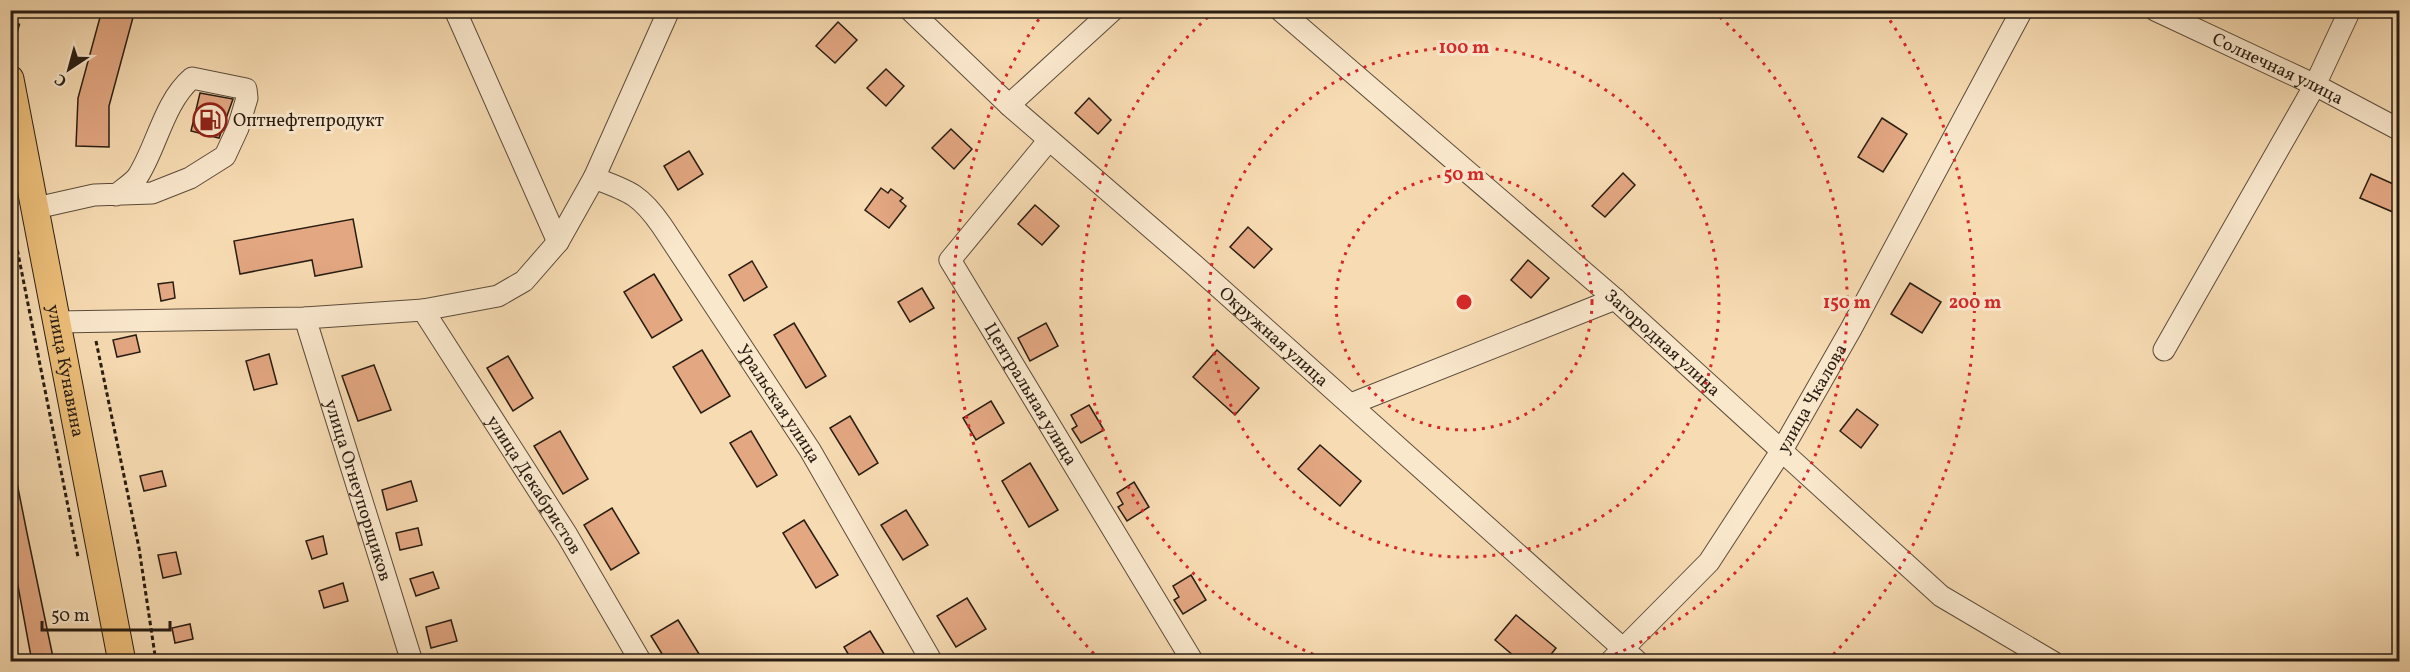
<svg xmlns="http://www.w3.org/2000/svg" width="2410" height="672" font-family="Vollkorn,serif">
<rect width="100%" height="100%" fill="#f7dbb2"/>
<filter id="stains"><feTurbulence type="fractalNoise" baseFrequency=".00333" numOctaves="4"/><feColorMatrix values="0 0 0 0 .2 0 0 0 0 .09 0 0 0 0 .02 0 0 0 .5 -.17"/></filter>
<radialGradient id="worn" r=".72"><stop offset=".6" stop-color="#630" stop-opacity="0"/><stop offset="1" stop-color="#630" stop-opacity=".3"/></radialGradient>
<g fill="#e3a782" stroke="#291d13" stroke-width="1.5">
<polygon points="102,10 135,10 109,106 109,147 76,146 78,98"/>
<polygon points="838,22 857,40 835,63 816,46"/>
<polygon points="886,69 904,86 886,106 867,88"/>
<polygon points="200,93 233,99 219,138 191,131"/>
<polygon points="1089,98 1111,120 1098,134 1075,113"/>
<polygon points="1882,118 1907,134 1883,172 1858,157"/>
<polygon points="951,129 972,149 954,169 932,148"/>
<polygon points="689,151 703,174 678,190 664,166"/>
<polygon points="1623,173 1635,185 1605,217 1592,206"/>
<polygon points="2371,174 2400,187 2400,215 2360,198"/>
<polygon points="881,188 888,193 891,189 903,198 900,201 906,206 889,228 865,210"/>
<polygon points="1035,205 1059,226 1042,245 1018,224"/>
<polygon points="353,219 362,267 315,276 312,260 240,274 234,241"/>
<polygon points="1248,227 1272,249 1254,268 1230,247"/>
<polygon points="1528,260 1549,278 1531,298 1511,280"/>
<polygon points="752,261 767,287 744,301 729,275"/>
<polygon points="654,274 682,320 652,338 624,292"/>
<polygon points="173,282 175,298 161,301 158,284"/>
<polygon points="1910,283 1941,302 1922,333 1891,314"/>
<polygon points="922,288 934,308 910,322 898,302"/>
<polygon points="794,323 826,376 806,388 774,335"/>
<polygon points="1046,323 1058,346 1030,361 1018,338"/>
<polygon points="136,335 140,352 117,357 113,340"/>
<polygon points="702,350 730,396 701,413 673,367"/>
<polygon points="1217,350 1259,388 1235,415 1193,377"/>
<polygon points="269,354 277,384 254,390 246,361"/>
<polygon points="508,356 533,398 513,411 487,368"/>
<polygon points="374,365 391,410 358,421 342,376"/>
<polygon points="991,401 1004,423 976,440 963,418"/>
<polygon points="1089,405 1104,430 1081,443 1072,429 1077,426 1071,415"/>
<polygon points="1857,409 1878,425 1861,448 1840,431"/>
<polygon points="850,416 878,463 859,475 830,428"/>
<polygon points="560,431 588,479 563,494 534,446"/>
<polygon points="751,431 777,475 757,487 730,443"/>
<polygon points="1320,445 1361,481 1340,506 1298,469"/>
<polygon points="1030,463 1058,510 1029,527 1002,481"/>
<polygon points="162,471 166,486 144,491 140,476"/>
<polygon points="411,481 417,501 387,510 382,490"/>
<polygon points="1134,482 1149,507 1127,521 1118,507 1123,504 1117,493"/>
<polygon points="17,483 27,533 54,662 32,662 13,559 10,559 10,484"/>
<polygon points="612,508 639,553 611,570 584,525"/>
<polygon points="906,510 928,545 903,560 881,525"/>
<polygon points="804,520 838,575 816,588 783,533"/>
<polygon points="418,528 422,545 400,550 396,533"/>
<polygon points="323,536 327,554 312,559 306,541"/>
<polygon points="176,552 181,574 163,578 158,555"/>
<polygon points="433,572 439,588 416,596 410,579"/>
<polygon points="1191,575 1206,600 1183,614 1174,600 1179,597 1173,586"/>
<polygon points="343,583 348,601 324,608 319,591"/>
<polygon points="967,598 986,629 956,647 937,616"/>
<polygon points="1516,615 1556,648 1545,662 1521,662 1495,640"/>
<polygon points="451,620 457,641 431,648 426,627"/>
<polygon points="678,620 704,662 667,662 651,636"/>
<polygon points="190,624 193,639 175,643 172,628"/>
<polygon points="870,631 889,662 853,662 844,647"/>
</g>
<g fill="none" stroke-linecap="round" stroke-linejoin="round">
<defs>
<g id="minor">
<polyline points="455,10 558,242"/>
<path id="s1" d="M910,10L1009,105L1193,264L1638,662"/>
<path id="s2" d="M1280,10L1615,299L1941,596L2053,662"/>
<path id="s3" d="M2155,10L2315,85L2400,130"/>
<polyline points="1009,105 1113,10"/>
<path id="s4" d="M1049,140L950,260L1193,662"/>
<path id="s5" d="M594,178C629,191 640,194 662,226L810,450L932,662"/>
<path d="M36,208L94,195L152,193L190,178L225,156L238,128L247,98L246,89L192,78C164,102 157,146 138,176C133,183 123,189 116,195"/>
<path id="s6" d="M423,310L567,535L641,662"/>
<path id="s7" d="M305,318L412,662"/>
<polyline points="57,322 305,318 423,310 498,296 524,281 558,242 594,178 669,10"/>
<polyline points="2164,350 2315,85 2350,10"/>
<polyline points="1351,404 1615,299"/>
<path id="s8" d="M1610,662L1709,562L1782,450L1851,329L2022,10"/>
</g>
<g id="major">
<path id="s9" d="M10,79L122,662"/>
</g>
</defs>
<use href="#minor" stroke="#5c4c3b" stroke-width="23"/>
<use href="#major" stroke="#291d13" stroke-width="29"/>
<g stroke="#291d13" stroke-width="3" stroke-dasharray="4.5 3" stroke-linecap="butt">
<polyline points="13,228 78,557"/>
<polyline points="96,341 139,548 156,662"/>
</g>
<use href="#minor" stroke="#fae8cd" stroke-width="21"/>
<use href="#major" stroke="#ecbe79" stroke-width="27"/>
<polyline stroke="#291d13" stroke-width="4.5" stroke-dasharray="10 10" stroke-linecap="butt" points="10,52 22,10"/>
</g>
<g fill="none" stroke="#d62828" stroke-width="3" stroke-dasharray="3 6">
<circle cx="1464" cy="302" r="128"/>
<circle cx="1464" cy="302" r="255"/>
<path d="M1330 661A383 383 0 0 1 1215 11M1713 11A383 383 0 0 1 1598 661"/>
<path d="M1100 660A511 511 0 0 1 1043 13M1885 13A511 511 0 0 1 1828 660"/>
</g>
<defs>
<symbol id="fuel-ring" viewBox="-11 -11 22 22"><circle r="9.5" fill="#fae8cd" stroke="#8f2418" stroke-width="1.5"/><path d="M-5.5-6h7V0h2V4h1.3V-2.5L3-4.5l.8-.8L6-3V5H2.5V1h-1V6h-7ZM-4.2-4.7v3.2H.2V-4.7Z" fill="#8f2418"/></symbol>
</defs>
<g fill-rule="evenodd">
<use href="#fuel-ring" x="191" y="101" width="38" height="38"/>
</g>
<g text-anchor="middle" stroke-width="6" stroke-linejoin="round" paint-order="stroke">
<g font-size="18" fill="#291d13" stroke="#fae8cd">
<text dy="6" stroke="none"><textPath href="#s3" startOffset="136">Солнечная улица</textPath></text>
<text dy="6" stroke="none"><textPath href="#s1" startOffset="489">Окружная улица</textPath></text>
<text dy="6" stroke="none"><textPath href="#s2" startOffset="507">Загородная улица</textPath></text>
<text dy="6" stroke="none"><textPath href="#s9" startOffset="297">улица Кунавина</textPath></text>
<text dy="6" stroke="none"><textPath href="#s4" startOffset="312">Центральная улица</textPath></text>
<text dy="6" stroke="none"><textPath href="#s8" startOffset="334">улица Чкалова</textPath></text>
<text dy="6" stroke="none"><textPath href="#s5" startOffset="298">Уральская улица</textPath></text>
<text dy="6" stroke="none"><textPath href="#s6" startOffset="207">улица Декабристов</textPath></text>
<text dy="6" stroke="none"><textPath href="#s7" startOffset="180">улица Огнеупорщиков</textPath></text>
</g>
<g font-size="18" fill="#291d13" stroke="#fae8cd" text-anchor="start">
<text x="233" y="126">Оптнефтепродукт</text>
</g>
</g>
<circle cx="1464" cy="302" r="9" fill="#d62828" stroke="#fae8cd" stroke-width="3"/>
<g font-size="18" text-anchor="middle" font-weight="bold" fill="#d62828" stroke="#fae8cd" stroke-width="6" stroke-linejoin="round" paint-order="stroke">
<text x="1464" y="53">100 m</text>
<text x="1464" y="180">50 m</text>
<text x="1847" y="308">150 m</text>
<text x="1975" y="308">200 m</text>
</g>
<rect width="2410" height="672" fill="none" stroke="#f7dbb2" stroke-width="36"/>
<rect x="12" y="12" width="2386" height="648" fill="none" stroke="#291d13" stroke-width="3"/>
<rect x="18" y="18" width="2374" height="636" fill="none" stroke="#291d13" stroke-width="1.5"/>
<g transform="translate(69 69) rotate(216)" stroke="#fae8cd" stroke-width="4.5" paint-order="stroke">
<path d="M0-4.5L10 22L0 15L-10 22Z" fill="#291d13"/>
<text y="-9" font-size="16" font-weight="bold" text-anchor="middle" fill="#291d13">С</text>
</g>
<path d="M42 621v9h128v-9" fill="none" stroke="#291d13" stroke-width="3"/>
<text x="51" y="621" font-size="18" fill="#291d13" stroke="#fae8cd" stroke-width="4.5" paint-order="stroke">50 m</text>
<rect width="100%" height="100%" filter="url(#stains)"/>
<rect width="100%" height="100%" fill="url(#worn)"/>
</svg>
